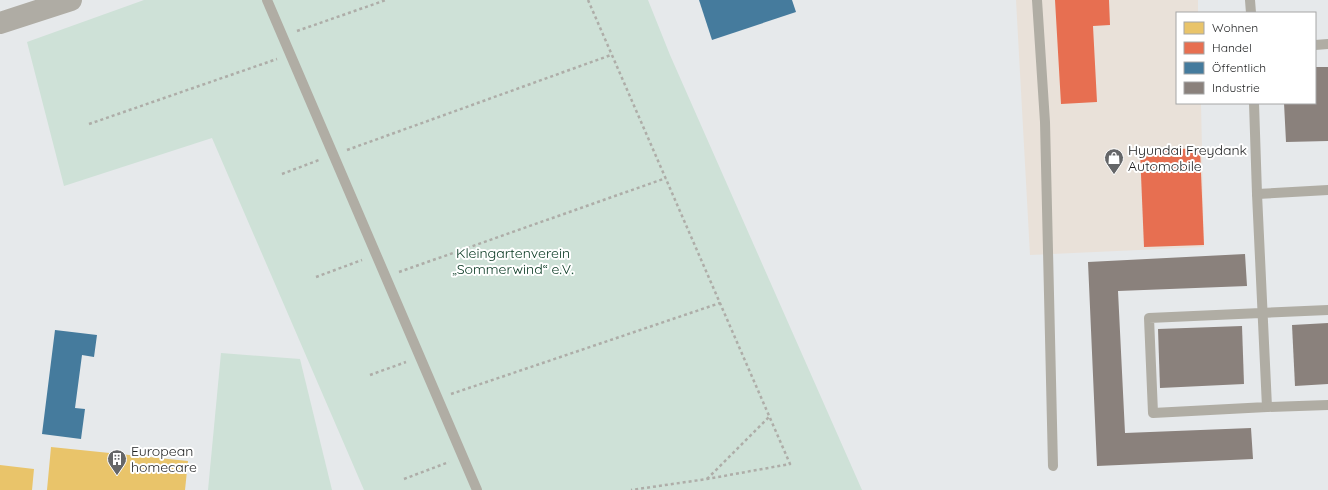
<svg xmlns="http://www.w3.org/2000/svg" width="1328" height="490" font-family="Quicksand,sans-serif">
<rect width="100%" height="100%" fill="#e6e9eb"/>
<polygon fill="#e9e1d9" points="1016,0 1198,0 1198,13 1177,13 1177,103 1201,103 1204,247 1030,255"/>
<g fill="#cee1d7">
<polygon points="144,0 648,0 670,55 862,490 364,490 212,138 64,186 27,42"/>
<polygon points="221,353 300,359 332,490 208,490"/>
</g>
<g fill="#e9c46a">
<polygon points="51,447 188,461 185,490 47,490"/>
<polygon points="0,465 34,469 32,490 0,490"/>
</g>
<g fill="#e76f51">
<polygon points="1055,0 1109,0 1110,25 1093,26 1097,102 1061,104"/>
<polygon points="1200,148 1204,245 1144,247 1140,151"/>
</g>
<g fill="#457b9d">
<polygon points="699,0 792,0 796,12 712,40"/>
<polygon points="55,330 97,335 94,357 82,355 75,408 85,409 81,439 42,434"/>
</g>
<g fill="#8a817c">
<polygon points="1315,67 1328,67 1328,141 1286,142 1284,103 1315,103"/>
<polygon points="1245,254 1247,286 1118,291 1125,433 1251,428 1253,459 1097,466 1088,262"/>
<polygon points="1328,323 1328,384 1295,386 1292,325"/>
<polygon points="1242,326 1244,384 1160,388 1158,329"/>
</g>
<g fill="none" stroke-linecap="round" stroke-linejoin="round">
<g stroke="#aeada8" stroke-width="2.5" stroke-dasharray="3 3" stroke-linecap="butt">
<polyline points="588,0 790,464 707,479 631,490"/>
<polyline points="297,31 386,0"/>
<polyline points="89,124 277,59"/>
<polyline points="347,150 611,55"/>
<polyline points="282,174 319,160"/>
<polyline points="399,272 666,178"/>
<polyline points="316,277 362,260"/>
<polyline points="370,375 406,362"/>
<polyline points="451,394 720,303"/>
<polyline points="404,479 449,462"/>
<polyline points="707,479 769,417"/>
</g>
<g stroke="#b0ada4" stroke-width="10">
<polyline points="267,0 477,490"/>
<polyline points="1037,0 1045,122 1053,466"/>
<polyline points="1250,0 1251,13"/>
<polyline points="1315,45 1328,44"/>
<polyline points="1254,103 1257,194 1328,190"/>
<polyline points="1257,194 1267,407 1153,413 1149,318 1328,310"/>
<polyline points="1267,407 1328,405"/>
</g>
<polyline stroke="#afaca4" stroke-width="22" points="0,23 71,0"/>
</g>
<defs>
<symbol id="shop-pin" viewBox="-11 -11 22 30"><path d="M0 17L-7.5 6A9.5 9.5 0 1 1 7.5 6Z" fill="#656668" stroke="#fff"/><path d="M-5-2.5h2.3a2.7 3.5 0 0 1 5.4 0H5L5.5 6h-11ZM-1.5-2.5h3a1.5 2.3 0 0 0-3 0Z" fill="#fff"/></symbol>
<symbol id="building-pin" viewBox="-11 -11 22 30"><path d="M0 17L-7.5 6A9.5 9.5 0 1 1 7.5 6Z" fill="#656668" stroke="#fff"/><path d="M-4-6H4V6H1V3H-1V6H-4ZM-2.5-4.3h1.7v1.8h-1.7ZM.8-4.3h1.7v1.8H.8ZM-2.5-1h1.7V.8h-1.7ZM.8-1h1.7V.8H.8Z" fill="#fff"/></symbol>
</defs>
<g fill-rule="evenodd">
<use href="#shop-pin" x="1103" y="147" width="22" height="30"/>
<use href="#building-pin" x="106" y="448" width="22" height="30"/>
</g>
<g text-anchor="middle" stroke-width="4" stroke-linejoin="round" paint-order="stroke">
<g font-size="14" fill="#1f2021" stroke="#fff" text-anchor="start">
<text x="1128" y="155">Hyundai Freydank<tspan x="1128" dy="16">Automobile</tspan></text>
<text x="131" y="456">European<tspan x="131" dy="16">homecare</tspan></text>
</g>
<g font-size="14" fill="#04351e" stroke="#fff">
<text x="513" y="258">Kleingartenverein<tspan x="513" dy="16">„Sommerwind“ e.V.</tspan></text>
</g>
</g>
<rect x="1176" y="12" width="140" height="92" fill="#ffffff" stroke="#a5a6a6"/>
<rect x="1184" y="22" width="20" height="12" fill="#e9c46a" stroke="#a5a6a6"/>
<text x="1212" y="32" font-size="12" fill="#1f2021">Wohnen</text>
<rect x="1184" y="42" width="20" height="12" fill="#e76f51" stroke="#a5a6a6"/>
<text x="1212" y="52" font-size="12" fill="#1f2021">Handel</text>
<rect x="1184" y="62" width="20" height="12" fill="#457b9d" stroke="#a5a6a6"/>
<text x="1212" y="72" font-size="12" fill="#1f2021">Öffentlich</text>
<rect x="1184" y="82" width="20" height="12" fill="#8a817c" stroke="#a5a6a6"/>
<text x="1212" y="92" font-size="12" fill="#1f2021">Industrie</text>
</svg>
